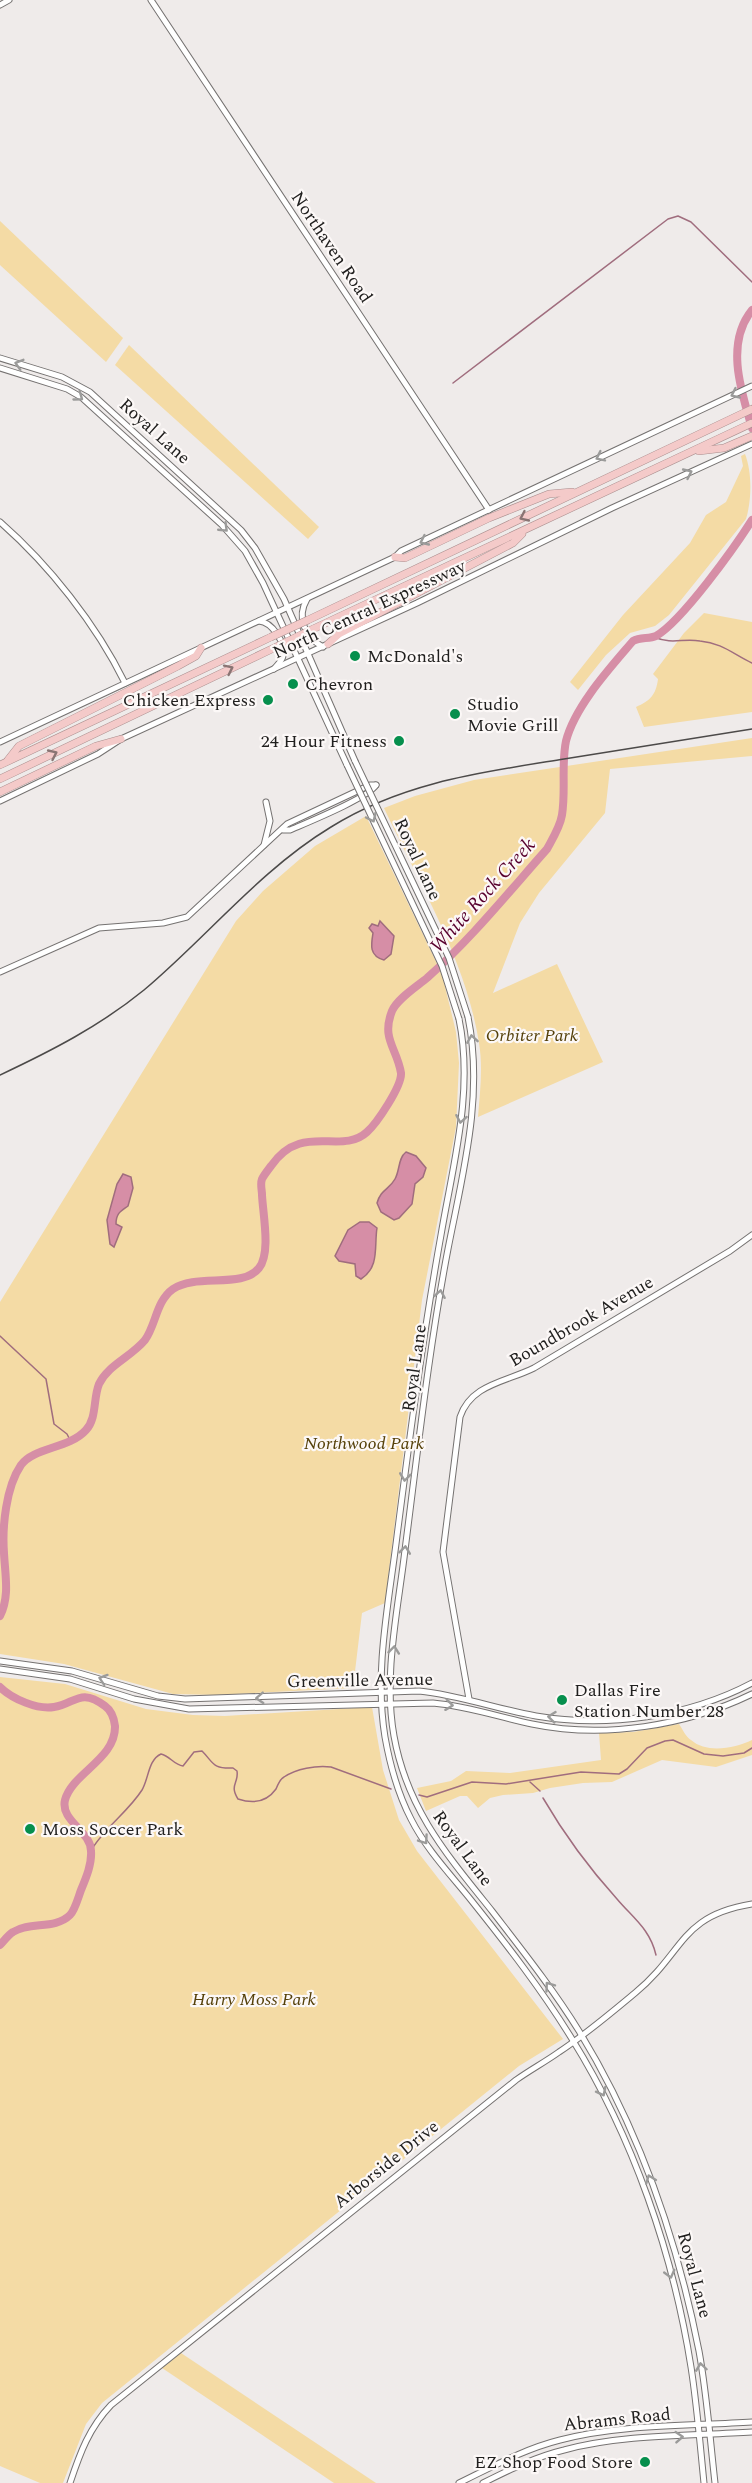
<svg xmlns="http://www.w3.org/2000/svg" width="752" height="2483" font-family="Spectral,serif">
<rect width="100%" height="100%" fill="#efebea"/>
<g fill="#f4dba5">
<polygon points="0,221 123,338 106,362 0,265"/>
<polygon points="129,345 319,527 308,539 115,365"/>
<path d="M745,454C752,472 752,499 746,519L669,615L655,626L630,633L606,655L578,690L570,682L623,615L690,543L706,515L726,502L743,466L741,456Z"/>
<path d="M704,613L752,622V712L644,727L636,707C650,701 656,695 658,679L653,674L684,633Z"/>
<path d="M752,738V756L610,769L605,813L539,893L520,923L493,993L557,964L603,1062L478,1117C480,1093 483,1067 479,1043C466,960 419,883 384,808L415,796L474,780Z"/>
<polygon points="366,816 442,974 456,1032 459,1063 456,1127 422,1300 385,1603 362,1613 353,1688 216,1695 173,1694 64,1664 0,1654 0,1302 236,921 263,891 315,846"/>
<polygon points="0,1677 65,1684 146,1709 193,1715 225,1716 372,1707 383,1770 399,1820 417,1851 563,2039 519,2066 102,2403 86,2424 63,2483 40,2483 0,2466"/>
<path d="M679,1724C683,1730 686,1737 691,1740C707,1754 735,1748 752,1740V1755L716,1767L662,1760L612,1782L583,1783L550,1788L533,1793L503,1795L490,1798L478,1808L467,1796H460L426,1811L417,1788L451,1781L466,1771L510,1773L601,1760L599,1733L633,1732Z"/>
<polygon points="181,2353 376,2483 334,2483 162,2368"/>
</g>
<g fill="#d68ea6" stroke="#a06d7e" stroke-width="1.5">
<path d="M380,921L394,936L391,954L384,960C369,956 371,945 373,933L369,928L372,924L378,926Z"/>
<path d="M406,1152L416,1156L426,1168L423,1177L415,1184L412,1204L399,1218L394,1220L381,1212L377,1203C381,1189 389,1190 395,1179C400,1170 398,1158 406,1152Z"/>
<path d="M123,1174L131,1177L133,1188L128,1206C121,1211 116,1213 116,1224L122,1227L114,1247L110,1244L107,1220L117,1184Z"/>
<path d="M360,1222H369L377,1228C374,1246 380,1267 361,1279L356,1276L355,1264L339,1261L335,1256L348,1230Z"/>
</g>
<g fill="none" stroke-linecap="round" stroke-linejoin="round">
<g stroke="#a06d7e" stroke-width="1.5">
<polyline points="453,383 668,219 678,216 691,222 752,282"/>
<path d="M654,637C673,645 682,638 700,641C722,643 733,654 752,663"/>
<polyline points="0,1336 46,1379 54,1424 67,1434 71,1442"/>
<polyline points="530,1782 540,1791"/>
<polyline points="419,1795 427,1797 472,1782 506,1784 581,1772 619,1774 627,1769 647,1748 665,1741 673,1740 704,1754 723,1756 744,1753 752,1748"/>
<path d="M543,1798C564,1834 589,1868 617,1899C633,1918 650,1929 656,1955"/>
<path d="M92,1849C105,1827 128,1812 142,1790C149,1778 148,1760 161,1754C170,1756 174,1765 183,1766L194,1752L202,1751C214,1763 212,1769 233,1768L237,1771C239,1783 229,1785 238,1799C253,1804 266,1803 276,1789C278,1784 280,1779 284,1777C296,1769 316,1765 331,1767L391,1789"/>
</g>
<g stroke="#d68ea6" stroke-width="8">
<path d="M752,310C725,343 741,391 752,428"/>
<path d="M0,1616C10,1596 5,1575 4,1553C2,1527 6,1487 21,1465C34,1447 69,1449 86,1430C97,1418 93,1399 99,1384C108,1365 131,1357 145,1340C156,1325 156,1301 173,1289C196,1273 243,1289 259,1268C271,1253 263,1215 262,1195C262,1190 260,1184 262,1179C264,1175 268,1170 271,1166C302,1121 341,1156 367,1132C377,1123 402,1086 401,1073C397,1048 381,1039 392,1011C397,999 416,987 427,978C471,939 508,893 547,849C553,838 560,827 562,815C566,790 561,765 566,741C575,706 610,668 633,641C640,637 649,639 656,636C682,621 735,547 752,520"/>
<path d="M0,1687C12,1699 38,1710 54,1707C75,1704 80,1687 105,1706C112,1711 114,1718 115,1726C116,1759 72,1773 65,1800C60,1821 91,1831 91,1851C92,1864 86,1878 81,1890C78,1898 75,1910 70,1915C55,1930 30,1921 13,1932C8,1935 4,1941 0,1945"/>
</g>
<defs>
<g id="secondary">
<polyline points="151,0 489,510"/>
<polyline points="0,5 9,0"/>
<polyline points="0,358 62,377 90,392 241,530 255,548 284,599 355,761"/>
<polyline points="0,368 67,389 81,397 222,525 245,551 263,583 347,765"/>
<path d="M0,522C49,565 96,624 125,683"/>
<path d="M307,599C296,618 305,637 323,647"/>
<path d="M259,621C272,622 286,643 283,656C282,661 277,665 274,669"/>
<polyline points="0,742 395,557 401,551 752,386"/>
<polyline points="0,801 98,754 121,739 417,603 612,508 752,444"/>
<path d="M283,830H290C306,823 370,797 376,785"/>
<polyline points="264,845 270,821 266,802"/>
<polyline points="0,972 99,928 163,923 187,917 287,824 370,785 376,785"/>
<path d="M468,1017C484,1095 463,1172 448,1249C429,1348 418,1449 405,1550C398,1610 383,1676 394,1736C407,1809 447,1855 492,1911C522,1950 553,1989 579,2031C639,2129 677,2239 699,2351C707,2395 710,2439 715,2483"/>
<path d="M459,1019C474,1091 453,1164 441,1235C423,1335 410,1435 397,1536C389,1602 374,1671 385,1737C390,1765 398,1794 411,1819C426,1849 450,1874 471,1900C507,1945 542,1990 572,2039C633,2137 673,2253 691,2367C697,2405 700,2444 704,2483"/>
<path d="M0,1661L72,1671L158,1696L185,1699L419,1691C459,1695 497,1709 536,1716C607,1728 688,1717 752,1683"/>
<path d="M0,1669L70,1679L134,1699L189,1709L433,1703C467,1706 499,1717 532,1724C604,1739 686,1726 752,1694"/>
<path d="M469,1699L443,1552L460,1417C471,1384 506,1382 534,1368L730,1251L752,1235"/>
<path d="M70,2483C80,2453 89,2428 111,2405L516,2080C530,2070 545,2062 559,2052C585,2035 611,2013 635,1993C685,1952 679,1916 752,1904"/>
<path d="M459,2483C492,2467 524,2449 560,2440C619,2424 691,2426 752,2422"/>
<path d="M483,2483C509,2470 535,2457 564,2450C624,2434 690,2436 752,2432"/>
</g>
<g id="highway">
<polyline points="699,451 724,448 752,436"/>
<polyline points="395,557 405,558 489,518 549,494 572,492"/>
<polyline points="308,620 752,409"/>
<polyline points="313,629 752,423"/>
<polyline points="328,644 339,634 513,543 522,534"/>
<polyline points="8,760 19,746 178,666 196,656 201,648"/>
<polyline points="0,765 271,637"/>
<polyline points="0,779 276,647"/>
<polyline points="0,792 96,746 121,739"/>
</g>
</defs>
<use href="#secondary" stroke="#757271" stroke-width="7"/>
<use href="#highway" stroke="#aa8e8e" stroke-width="8"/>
<use href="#secondary" stroke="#fff" stroke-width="5"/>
<use href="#highway" stroke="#f4cac9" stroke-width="7"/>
<path stroke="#4c4a49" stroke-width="1.5" d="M0,1075C51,1051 100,1026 144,990C207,937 260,870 331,827C403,782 483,772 564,759C627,749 689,739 752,729"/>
<defs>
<g id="secondary-bridge">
<polyline points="355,761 449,958 468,1017"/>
<polyline points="347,765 442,966 459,1019"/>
</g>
<g id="highway-bridge">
<polyline points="271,637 308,620"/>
<polyline points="276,647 313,629"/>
</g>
</defs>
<use href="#secondary-bridge" stroke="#757271" stroke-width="7" stroke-linecap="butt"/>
<use href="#highway-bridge" stroke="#aa8e8e" stroke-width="8" stroke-linecap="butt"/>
<use href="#secondary-bridge" stroke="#fff" stroke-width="5"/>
<use href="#highway-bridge" stroke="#f4cac9" stroke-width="7"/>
</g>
<defs><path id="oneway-chevron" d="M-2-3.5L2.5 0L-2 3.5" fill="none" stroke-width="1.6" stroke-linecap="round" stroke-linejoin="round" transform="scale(1.5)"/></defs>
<g stroke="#9b9b9a">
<use href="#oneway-chevron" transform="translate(19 364) rotate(-163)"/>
<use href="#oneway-chevron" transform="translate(735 394) rotate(155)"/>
<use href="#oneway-chevron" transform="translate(79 397) rotate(36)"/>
<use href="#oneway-chevron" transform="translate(600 457) rotate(154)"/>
<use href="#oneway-chevron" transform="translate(688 473) rotate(-25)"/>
<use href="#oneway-chevron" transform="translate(224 528) rotate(44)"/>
<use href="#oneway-chevron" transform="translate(424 541) rotate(155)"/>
<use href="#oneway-chevron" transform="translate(372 818) rotate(65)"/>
<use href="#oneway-chevron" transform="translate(472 1039) rotate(-99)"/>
<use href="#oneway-chevron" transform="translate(461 1119) rotate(100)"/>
<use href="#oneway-chevron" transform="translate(440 1294) rotate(-80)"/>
<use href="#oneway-chevron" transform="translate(405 1477) rotate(97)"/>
<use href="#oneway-chevron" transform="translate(405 1550) rotate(-83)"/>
<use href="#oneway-chevron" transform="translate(394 1650) rotate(-84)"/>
<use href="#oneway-chevron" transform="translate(103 1679) rotate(-162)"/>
<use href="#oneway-chevron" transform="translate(260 1698) rotate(177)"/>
<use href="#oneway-chevron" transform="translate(449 1705) rotate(7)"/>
<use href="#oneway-chevron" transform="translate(552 1717) rotate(-174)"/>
<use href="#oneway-chevron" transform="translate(424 1840) rotate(55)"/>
<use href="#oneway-chevron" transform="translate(549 1986) rotate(-126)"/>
<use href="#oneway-chevron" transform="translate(602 2092) rotate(63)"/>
<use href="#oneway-chevron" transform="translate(650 2179) rotate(-111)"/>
<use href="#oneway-chevron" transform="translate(670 2274) rotate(75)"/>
<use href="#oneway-chevron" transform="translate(701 2367) rotate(-98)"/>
<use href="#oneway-chevron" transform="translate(679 2437) rotate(-4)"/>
</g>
<g stroke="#8a7574">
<use href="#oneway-chevron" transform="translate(524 517) rotate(155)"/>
<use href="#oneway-chevron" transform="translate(229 669) rotate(-26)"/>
<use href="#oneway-chevron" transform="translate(53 754) rotate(-25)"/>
</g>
<g fill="#068f4d" stroke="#fcf8f7" stroke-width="2">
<circle cx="355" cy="656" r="6"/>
<circle cx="293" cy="684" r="6"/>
<circle cx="268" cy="700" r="6"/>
<circle cx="455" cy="714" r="6"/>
<circle cx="399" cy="741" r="6"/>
<circle cx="562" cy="1700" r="6"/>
<circle cx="30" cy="1829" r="6"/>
<circle cx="645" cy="2462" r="6"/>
</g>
<g text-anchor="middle" stroke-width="4.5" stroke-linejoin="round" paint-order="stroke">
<g font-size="18" fill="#21201f" stroke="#fcf8f7">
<text transform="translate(332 247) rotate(56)" y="6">Northaven Road</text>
<text transform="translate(155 431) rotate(42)" y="6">Royal Lane</text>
<text transform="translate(369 609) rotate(-25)" y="6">North Central Expressway</text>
<text transform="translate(418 859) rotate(65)" y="6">Royal Lane</text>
<text transform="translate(581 1321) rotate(-30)" y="6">Boundbrook Avenue</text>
<text transform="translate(414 1368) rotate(-82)" y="6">Royal Lane</text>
<text transform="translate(360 1680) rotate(-1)" y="6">Greenville Avenue</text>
<text transform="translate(463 1848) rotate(54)" y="6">Royal Lane</text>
<text transform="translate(386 2164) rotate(-39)" y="6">Arborside Drive</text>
<text transform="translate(695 2275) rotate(75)" y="6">Royal Lane</text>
<text transform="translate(617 2419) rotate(-6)" y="6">Abrams Road</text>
</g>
<g font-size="18" fill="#21201f" stroke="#fcf8f7" text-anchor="start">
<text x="367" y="662">McDonald's</text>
<text x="305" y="690">Chevron</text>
<text x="256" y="706" text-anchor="end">Chicken Express</text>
<text x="467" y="710">Studio<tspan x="467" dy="21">Movie Grill</tspan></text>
<text x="387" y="747" text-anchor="end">24 Hour Fitness</text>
<text x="574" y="1696">Dallas Fire<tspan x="574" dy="21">Station Number 28</tspan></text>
<text x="42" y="1835">Moss Soccer Park</text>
<text x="633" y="2468" text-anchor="end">EZ Shop Food Store</text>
</g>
<g font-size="18" font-style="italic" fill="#554009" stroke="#fcf8f7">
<text x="532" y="1041">Orbiter Park</text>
<text x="364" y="1449">Northwood Park</text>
<text x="254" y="2005">Harry Moss Park</text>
</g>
<g font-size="20" font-style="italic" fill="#58002e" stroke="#fcf8f7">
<text transform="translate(482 895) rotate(-48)" y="7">White Rock Creek</text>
</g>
</g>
</svg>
